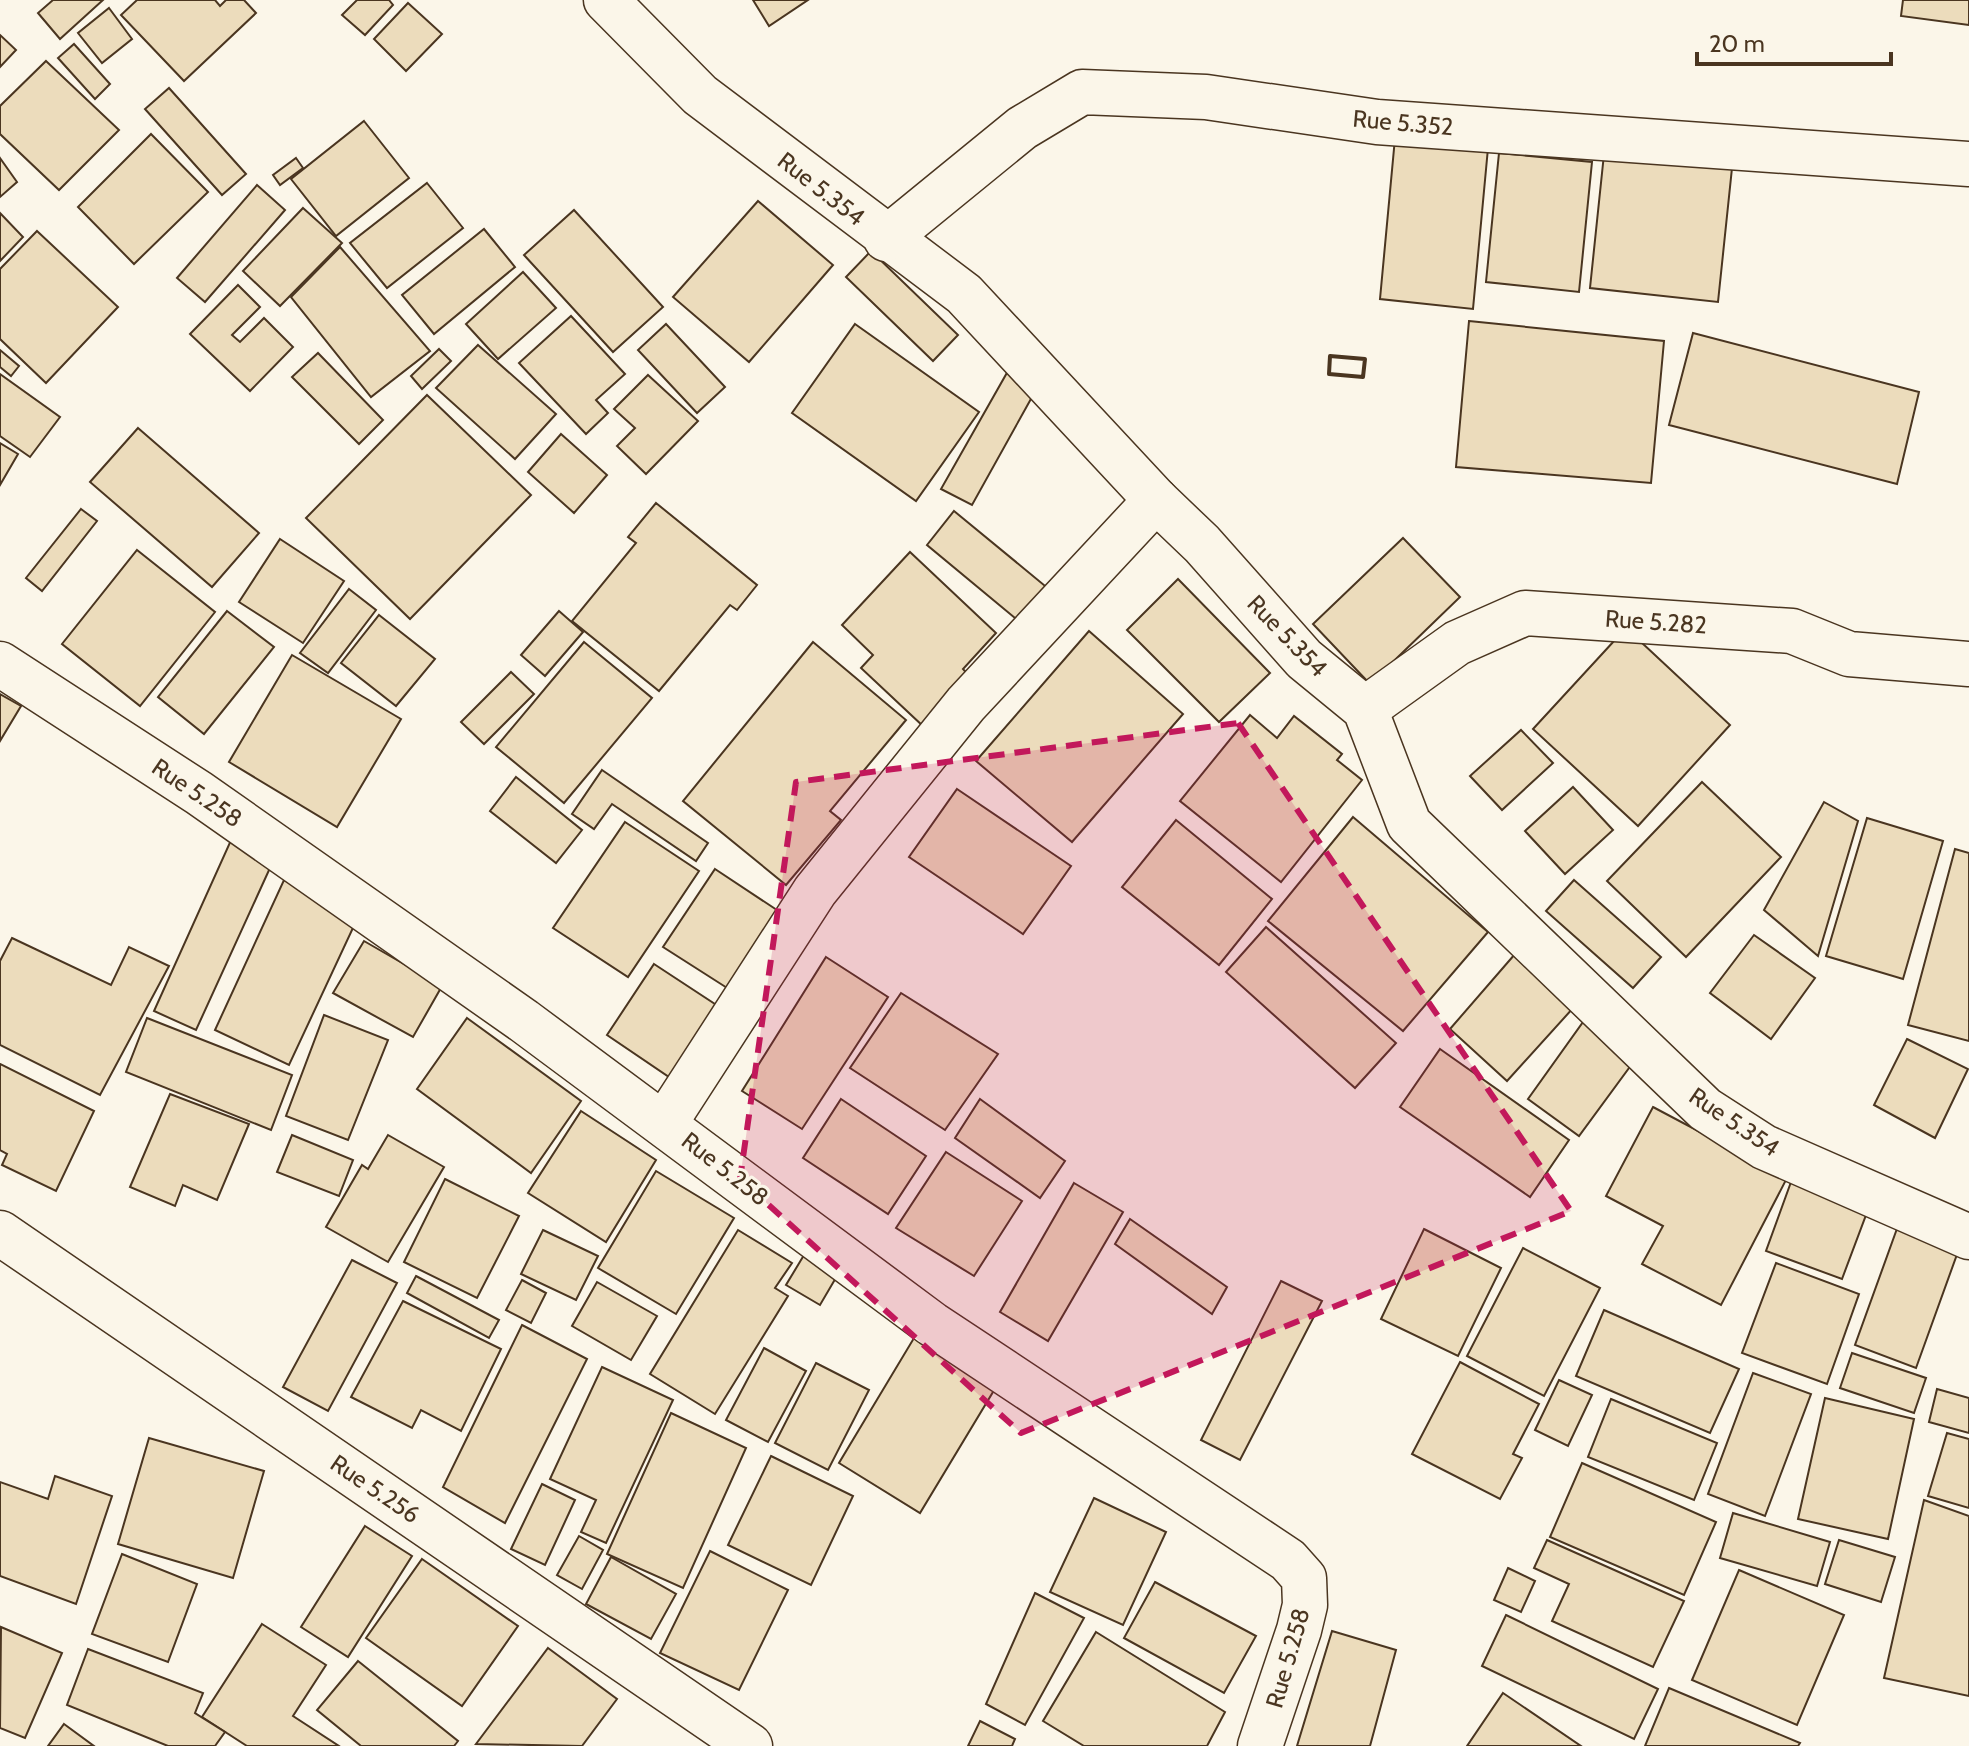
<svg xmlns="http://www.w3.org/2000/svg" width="1969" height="1746" font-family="Cabin,sans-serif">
<rect width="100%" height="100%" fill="#fbf6e9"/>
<g fill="#ecdcbc" stroke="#4a3520" stroke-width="2">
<polygon points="53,0 103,0 60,39 38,13"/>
<polygon points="137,0 215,0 220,6 226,0 244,0 256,13 184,81 121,15"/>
<polygon points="357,0 389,0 393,5 365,35 342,15"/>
<polygon points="753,0 808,0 769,26"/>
<polygon points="1903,0 1969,0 1969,25 1901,16"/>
<polygon points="408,3 442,34 406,71 374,39"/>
<polygon points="109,8 132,39 102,63 78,33"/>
<polygon points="0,35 16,50 0,67"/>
<polygon points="74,44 110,84 95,99 58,58"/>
<polygon points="46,61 119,130 59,190 0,134 0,106"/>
<polygon points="169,88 246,174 222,195 145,109"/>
<polygon points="364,121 409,178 336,236 291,179"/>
<polygon points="151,134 208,192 134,264 78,207"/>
<polygon points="1395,138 1488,148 1473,309 1380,299"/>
<polygon points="1499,153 1592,162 1579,292 1486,282"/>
<polygon points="1604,154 1732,168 1718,302 1590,288"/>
<polygon points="0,158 17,182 0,197"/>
<polygon points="296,158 303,168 280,185 273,175"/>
<polygon points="427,183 463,228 387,288 350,243"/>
<polygon points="257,185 285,210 205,302 177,278"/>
<polygon points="758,201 833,265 749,362 673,297"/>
<polygon points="303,208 342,243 280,306 243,271"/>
<polygon points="574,210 663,307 613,352 524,255"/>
<polygon points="0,213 23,237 0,261"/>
<polygon points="484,229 515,267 434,334 402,295"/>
<polygon points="37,231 118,307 46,383 0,339 0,269"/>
<polygon points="340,247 430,351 371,397 291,297"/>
<polygon points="871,251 958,335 933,361 846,277"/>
<polygon points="523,272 556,308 498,359 466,324"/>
<polygon points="238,285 260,307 232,335 240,342 264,318 293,347 250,391 190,334"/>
<polygon points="571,316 625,374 596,400 608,413 586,434 519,363"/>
<polygon points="1469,321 1664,341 1651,483 1456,467"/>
<polygon points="666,324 725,387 697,413 638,350"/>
<polygon points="855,324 979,412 916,501 792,413"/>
<polygon points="1693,333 1919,392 1897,484 1669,425"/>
<polygon points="478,345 556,414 515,459 436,388"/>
<polygon points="439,349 451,361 422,389 411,376"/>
<polygon points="0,350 19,366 11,376 0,367"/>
<polygon points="318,353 383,420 359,444 292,377"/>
<polygon points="1008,371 1037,388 972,505 941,489"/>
<polygon points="0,374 60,417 30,457 0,436"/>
<polygon points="648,375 698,421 646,474 617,446 635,428 614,409"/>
<polygon points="427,395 531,495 410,619 306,518"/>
<polygon points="138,428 259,533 212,587 90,482"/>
<polygon points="561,434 607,475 574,513 528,472"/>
<polygon points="0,443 18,454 0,485"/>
<polygon points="656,503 757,585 737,610 730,605 659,691 572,621 636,543 628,537"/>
<polygon points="81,509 97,521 42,591 26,578"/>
<polygon points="954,511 1050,590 1021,623 927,545"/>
<polygon points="1403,538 1460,597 1370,684 1313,624"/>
<polygon points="280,539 344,581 303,643 239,602"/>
<polygon points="137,550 215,612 140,706 62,644"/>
<polygon points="910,552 996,633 963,669 971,678 924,727 861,668 873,655 842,625"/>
<polygon points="1178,579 1270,673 1219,722 1127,630"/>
<polygon points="349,589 376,610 328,673 300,653"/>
<polygon points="227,611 274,647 204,734 158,697"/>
<polygon points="559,611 583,632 545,676 521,655"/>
<polygon points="379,615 435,659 396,706 341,663"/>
<polygon points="1626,628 1730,725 1638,826 1533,729"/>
<polygon points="1089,631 1183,714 1072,842 976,761"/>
<polygon points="584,642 652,698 564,803 496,747"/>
<polygon points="813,642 906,720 830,811 841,820 786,885 683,801"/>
<polygon points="292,655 401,719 337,827 229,762"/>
<polygon points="511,672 534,694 484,744 461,722"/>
<polygon points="0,694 21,706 0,741"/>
<polygon points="1250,715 1277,738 1294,716 1342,754 1337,760 1362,780 1281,882 1180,801"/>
<polygon points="1521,730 1553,763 1502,810 1470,776"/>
<polygon points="602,770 708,843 696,861 612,804 594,829 572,814"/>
<polygon points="516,777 582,830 556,863 490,811"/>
<polygon points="1702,782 1781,857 1686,957 1607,881"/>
<polygon points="1573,787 1613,830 1565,874 1525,831"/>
<polygon points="957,789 1071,866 1023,934 909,857"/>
<polygon points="1824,802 1858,821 1818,956 1764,910"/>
<polygon points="1353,817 1488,932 1403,1031 1268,921"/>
<polygon points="1867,818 1943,841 1903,979 1826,956"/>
<polygon points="1176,820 1272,899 1219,965 1122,887"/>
<polygon points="625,822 699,871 628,977 553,928"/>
<polygon points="232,838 275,857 196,1030 154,1011"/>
<polygon points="1955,849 1969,853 1969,1041 1908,1025"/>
<polygon points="715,869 786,916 735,993 663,947"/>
<polygon points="284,880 359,915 289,1065 215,1030"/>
<polygon points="1574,880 1661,957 1633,988 1546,911"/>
<polygon points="1266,927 1396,1043 1355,1088 1226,972"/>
<polygon points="1754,935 1815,978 1771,1039 1710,993"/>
<polygon points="12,938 111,985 129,947 169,966 100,1095 0,1045 0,961"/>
<polygon points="364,941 442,986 413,1037 333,993"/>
<polygon points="1515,954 1574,1007 1507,1081 1450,1029"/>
<polygon points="826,957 888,997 802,1129 742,1091"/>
<polygon points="654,964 721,1008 672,1079 607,1035"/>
<polygon points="901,993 998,1054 945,1130 850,1068"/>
<polygon points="324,1015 388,1040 348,1140 286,1116"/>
<polygon points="1588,1015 1640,1053 1579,1136 1528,1099"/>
<polygon points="147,1018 292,1075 271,1130 126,1072"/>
<polygon points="467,1018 581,1101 531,1173 417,1089"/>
<polygon points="1907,1039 1968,1069 1935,1138 1874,1105"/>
<polygon points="1440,1049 1569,1140 1530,1197 1400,1107"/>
<polygon points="0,1064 94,1111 56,1191 2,1165 7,1154 0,1150"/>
<polygon points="170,1094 249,1124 217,1200 183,1185 175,1206 130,1187"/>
<polygon points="841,1099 926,1156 888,1214 803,1158"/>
<polygon points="980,1099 1065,1161 1040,1198 955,1138"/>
<polygon points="1653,1107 1787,1178 1721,1305 1642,1264 1663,1226 1606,1196"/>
<polygon points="581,1111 656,1160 606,1242 528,1193"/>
<polygon points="292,1135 353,1160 339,1196 277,1172"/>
<polygon points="388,1135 444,1167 388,1262 326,1227 362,1165 368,1169"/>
<polygon points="946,1152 1022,1201 974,1276 896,1228"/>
<polygon points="656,1171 734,1218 676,1314 598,1268"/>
<polygon points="1795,1171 1872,1199 1842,1279 1766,1251"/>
<polygon points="445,1179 519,1216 477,1298 404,1262"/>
<polygon points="1074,1183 1123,1212 1048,1341 1000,1312"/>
<polygon points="1903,1212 1964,1235 1916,1368 1855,1345"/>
<polygon points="1130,1219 1227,1287 1212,1314 1115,1244"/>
<polygon points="1424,1229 1501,1268 1458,1356 1381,1319"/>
<polygon points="543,1230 598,1256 576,1300 521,1274"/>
<polygon points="738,1230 792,1263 775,1288 788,1296 715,1414 650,1374"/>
<polygon points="810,1245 844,1264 820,1305 786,1285"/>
<polygon points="1523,1248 1600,1288 1544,1396 1467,1356"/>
<polygon points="352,1260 397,1283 328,1411 283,1387"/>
<polygon points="1776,1263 1859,1294 1827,1384 1742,1353"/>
<polygon points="416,1276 499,1320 489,1338 407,1293"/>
<polygon points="522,1280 546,1293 531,1323 506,1310"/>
<polygon points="1281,1281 1322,1301 1240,1460 1201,1440"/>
<polygon points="597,1282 657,1316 631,1360 572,1326"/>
<polygon points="403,1301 501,1349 461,1431 421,1410 412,1428 351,1397"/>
<polygon points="1604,1310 1739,1369 1710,1433 1576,1376"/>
<polygon points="522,1325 587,1359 505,1523 443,1487"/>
<polygon points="917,1333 999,1382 920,1513 839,1463"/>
<polygon points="764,1348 806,1371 768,1442 726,1420"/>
<polygon points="1852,1353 1926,1378 1914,1413 1840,1388"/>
<polygon points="1460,1362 1539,1404 1513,1454 1522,1458 1500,1499 1412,1454"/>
<polygon points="816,1363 869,1390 828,1470 775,1443"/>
<polygon points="602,1367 673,1400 606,1543 581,1532 596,1500 550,1479"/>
<polygon points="1753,1373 1811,1394 1765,1516 1708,1494"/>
<polygon points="1559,1380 1592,1395 1568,1446 1535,1430"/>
<polygon points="1937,1389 1969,1398 1969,1433 1929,1422"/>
<polygon points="1825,1398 1914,1419 1888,1539 1798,1519"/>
<polygon points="1611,1399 1717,1443 1694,1500 1588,1457"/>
<polygon points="671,1413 746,1448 683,1588 607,1554"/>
<polygon points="1947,1433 1969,1439 1969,1508 1928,1496"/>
<polygon points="149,1438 264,1471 233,1578 118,1544"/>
<polygon points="771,1456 853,1496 811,1585 728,1545"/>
<polygon points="1582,1463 1716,1522 1684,1595 1550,1537"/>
<polygon points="55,1476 112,1496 76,1604 0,1576 0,1482 48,1499"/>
<polygon points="542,1484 575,1500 545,1565 511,1549"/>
<polygon points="1094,1498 1166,1532 1123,1625 1050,1592"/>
<polygon points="1924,1500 1969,1516 1969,1696 1884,1678"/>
<polygon points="1733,1513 1830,1542 1817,1586 1720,1558"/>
<polygon points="365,1526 412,1556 348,1657 301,1627"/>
<polygon points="579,1536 603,1550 582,1589 557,1575"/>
<polygon points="1547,1540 1684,1601 1653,1667 1552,1621 1569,1584 1534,1568"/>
<polygon points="1839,1540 1895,1557 1881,1602 1825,1584"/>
<polygon points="710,1551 788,1590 739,1690 660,1653"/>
<polygon points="122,1554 197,1584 168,1662 92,1634"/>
<polygon points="611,1557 676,1594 651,1639 586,1604"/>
<polygon points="422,1559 518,1626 462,1706 366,1638"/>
<polygon points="1508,1568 1535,1581 1521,1612 1494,1600"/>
<polygon points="1739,1570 1844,1615 1797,1725 1692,1680"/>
<polygon points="1155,1582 1256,1636 1224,1693 1124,1638"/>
<polygon points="1035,1593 1084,1618 1025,1725 986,1704"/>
<polygon points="1506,1615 1658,1689 1634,1739 1482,1666"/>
<polygon points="262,1624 326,1665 293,1716 339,1746 247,1746 202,1717"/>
<polygon points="1,1627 62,1653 25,1738 0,1728"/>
<polygon points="1332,1631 1396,1650 1370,1746 1297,1746"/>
<polygon points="1096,1632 1225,1712 1207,1746 1084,1746 1043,1721"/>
<polygon points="548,1648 617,1699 582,1746 476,1744"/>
<polygon points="88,1649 203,1693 195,1713 225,1732 215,1746 168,1746 67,1705"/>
<polygon points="358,1661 458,1741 454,1746 361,1746 317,1710"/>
<polygon points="1669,1688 1800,1743 1798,1746 1645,1746"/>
<polygon points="1503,1693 1581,1746 1467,1746"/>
<polygon points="980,1721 1015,1739 1012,1746 968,1746"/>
<polygon points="64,1724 94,1746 48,1746"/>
</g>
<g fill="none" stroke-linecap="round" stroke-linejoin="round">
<defs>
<g id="minor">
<polyline points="606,0 700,95 964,294 1156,500 1202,544 1304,659 1365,709 1409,824 1705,1109 1764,1147 1969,1237"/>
<polyline points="886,239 1022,128 1082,92 1206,97 1377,122 1969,164"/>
<polyline points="0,664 199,793 524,1021 932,1324 1288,1560 1304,1578 1305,1605 1299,1630 1260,1746"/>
<polyline points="1365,709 1457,643 1525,613 1792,631 1849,654 1969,664"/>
<polyline points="665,1123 815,891 966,704 1156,500"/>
<polyline points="0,1233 750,1746"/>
</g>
</defs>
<use href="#minor" stroke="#4a3520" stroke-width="47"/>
<use href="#minor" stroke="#fbf6e9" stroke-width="44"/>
<polygon stroke="#4a3520" stroke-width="4" points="1330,356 1365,359 1363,377 1329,374"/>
</g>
<path fill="#c2185b" fill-opacity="0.2" stroke="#c2185b" stroke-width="6" stroke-dasharray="16 10" stroke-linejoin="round" d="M1238,723L1571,1211L1021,1433L740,1179L796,782Z"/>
<g text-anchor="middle" stroke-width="6" stroke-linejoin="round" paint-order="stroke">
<g font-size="24" fill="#4a3520" stroke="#fbf6e9">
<text transform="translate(1403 123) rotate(5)" y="8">Rue 5.352</text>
<text transform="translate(821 189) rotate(38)" y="8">Rue 5.354</text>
<text transform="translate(1656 622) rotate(4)" y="8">Rue 5.282</text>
<text transform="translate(1287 636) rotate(46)" y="8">Rue 5.354</text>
<text transform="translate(197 793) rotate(34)" y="8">Rue 5.258</text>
<text transform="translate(1734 1122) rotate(34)" y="8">Rue 5.354</text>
<text transform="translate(725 1169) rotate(38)" y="8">Rue 5.258</text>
<text transform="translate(375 1489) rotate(34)" y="8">Rue 5.256</text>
<text transform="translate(1288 1658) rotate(-74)" y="8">Rue 5.258</text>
</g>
</g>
<path d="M1697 52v12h194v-12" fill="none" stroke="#4a3520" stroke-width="4"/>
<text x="1709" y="52" font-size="24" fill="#4a3520" stroke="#fbf6e9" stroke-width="6" paint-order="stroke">20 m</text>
</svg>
